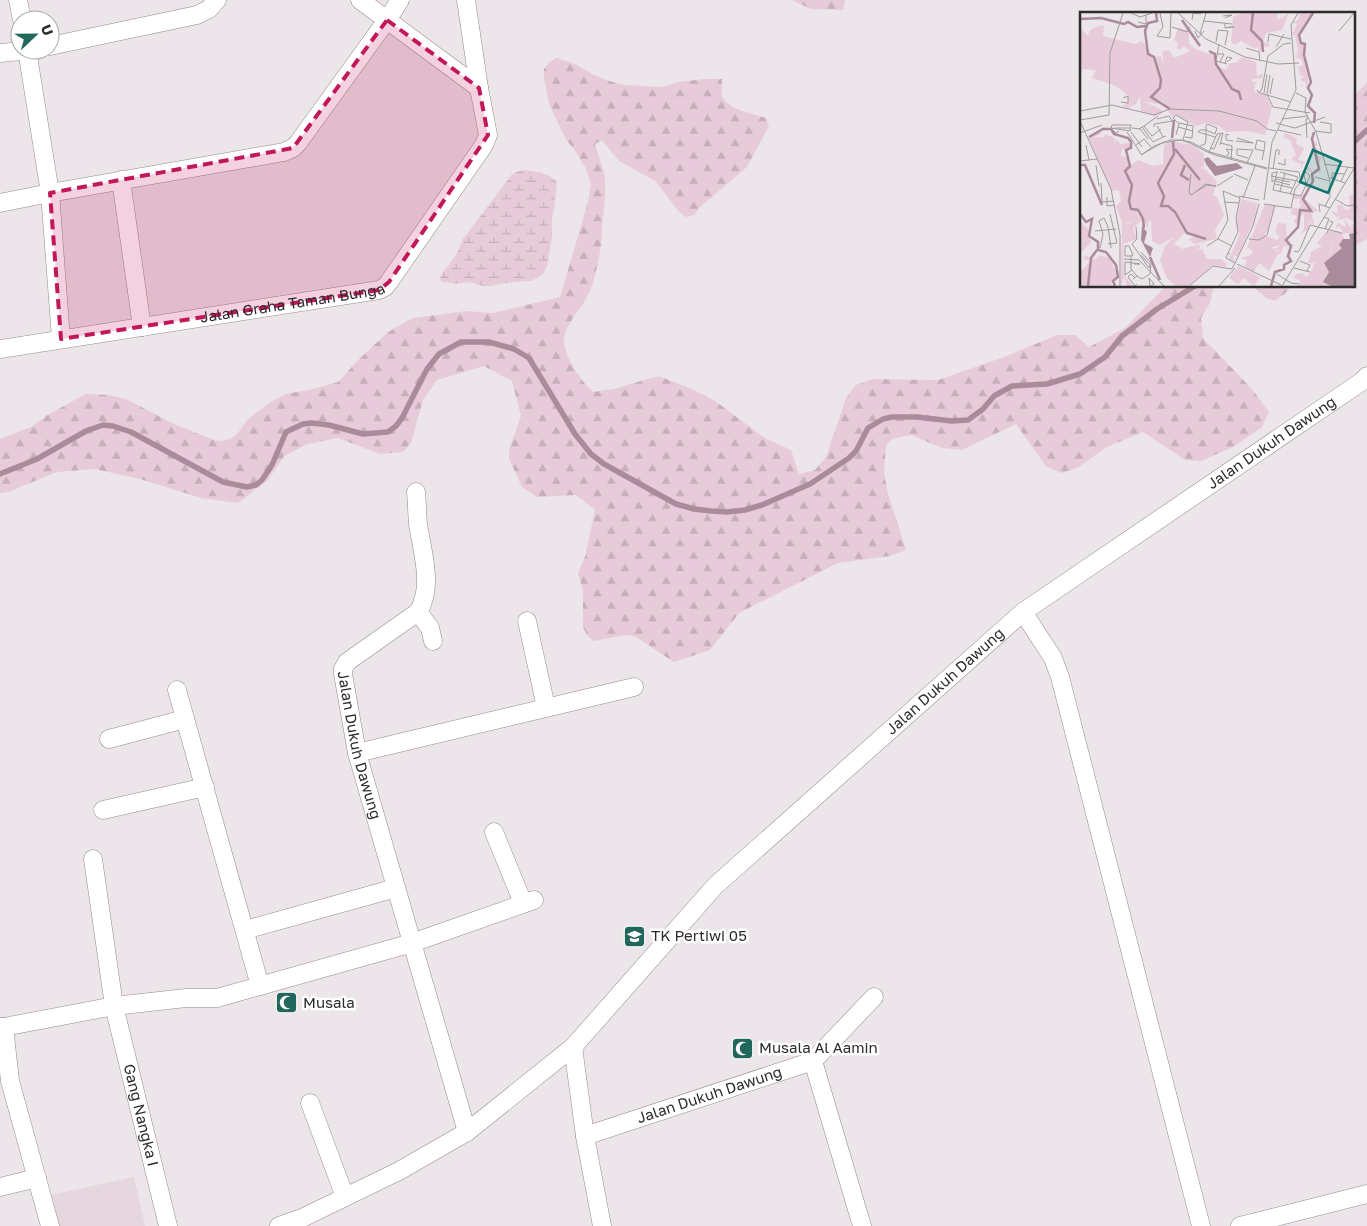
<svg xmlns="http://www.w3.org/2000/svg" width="1367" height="1226" font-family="'Golos Text',sans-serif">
<defs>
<pattern id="forest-firs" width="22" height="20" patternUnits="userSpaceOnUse" patternTransform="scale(1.25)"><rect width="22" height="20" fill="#e8cbda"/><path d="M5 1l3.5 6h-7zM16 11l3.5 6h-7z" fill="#c7aebb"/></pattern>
<pattern id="wetland-marsh" width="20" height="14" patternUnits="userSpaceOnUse" patternTransform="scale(1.25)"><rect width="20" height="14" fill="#e8cbda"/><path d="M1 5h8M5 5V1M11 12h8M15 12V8" fill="none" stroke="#c7aebb"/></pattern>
</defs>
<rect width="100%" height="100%" fill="#ece5e9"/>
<polygon fill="#e6d6de" points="134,1177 145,1226 57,1226 51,1195"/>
<g fill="url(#forest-firs)">
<polygon points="792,0 845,0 843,10 811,9"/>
<path d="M557,58L577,65L592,74L609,81L625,85L662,87L678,82L705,79H722C722,84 721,90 722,95C725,109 754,114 766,118L769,126L747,167L699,208L694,215L686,217L679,212L660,187L655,181L619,161L602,140L595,144C597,154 602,163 604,173C607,191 604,208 602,226C602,232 602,239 601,245C599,258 596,273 592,286C587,302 564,325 564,340C564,357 581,381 593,392L614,389L658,376L690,388L715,401L765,438L791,450L799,474L815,470L826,457L846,398L856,385L873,379L938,380L1004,357L1057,335H1075L1089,347L1125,328L1166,286H1214L1210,303L1201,318L1203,338L1252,389L1269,412L1262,427L1233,447L1201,461L1185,460L1143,432L1107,447L1077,468L1061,473L1046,466L1016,424L962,450L942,448L911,435L892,439L886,446L884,472L887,490L906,550L890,556L838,563L739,613L710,650L674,662L636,637L627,635L593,641L587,635L583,627V590L578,573L585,557L595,510L576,495L537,497L522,487L509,459V450L521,416L512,381L484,366L437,380L423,400L411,443L403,452L380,454L338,438L308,444L284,456L268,480L238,503L201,498L140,479L95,469L57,472L8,492L0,493V439L31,427L46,416L78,398L86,394L108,395L126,399L174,424L214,440L222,441L230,439L237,434L248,419L269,403L286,394L313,389L338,382L344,376L355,363L387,333L396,327L413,318L466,311L493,313L560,297L588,202L591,184L585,167L576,152L565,138L549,104L544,78V69L549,62Z"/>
<polygon points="1367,82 1367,239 1353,246 1353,96 1364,86"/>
<polygon points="1253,286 1290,286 1288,291 1275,301 1266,298"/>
</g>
<path fill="url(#wetland-marsh)" d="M522,170C533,170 551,174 557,182L554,209L552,218V238L547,266L543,274L539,277L531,281L505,283L491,286H482L470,282L456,284L442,282L440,279L441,275L456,255L463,239L512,174Z"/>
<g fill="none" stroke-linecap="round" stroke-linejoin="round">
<g stroke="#aa8b9c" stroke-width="5.5">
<polyline points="1353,143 1367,130"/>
<polyline points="0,474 37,459 86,431 103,425 113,426 131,432 223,482 247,487 256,485 262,480 272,465 286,432 303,424 312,423 329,425 363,434 388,432 396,426 402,418 427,369 439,354 461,342 489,342 514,349 529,358 575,434 591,454 604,464 676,504 694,509 711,511 727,512 745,510 762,505 810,484 849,458 856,451 868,428 883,419 892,417 917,417 952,421 968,420 983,409 994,396 1012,386 1047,384 1080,374 1105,357 1122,336 1157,309 1195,286"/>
</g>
<defs>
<g id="street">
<polyline points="18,0 22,20"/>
<polyline points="466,0 479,88"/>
<polyline points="50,46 197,15 209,9 217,0"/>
<polyline points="27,50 50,193 61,339"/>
<polyline points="0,53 31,50"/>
<polyline points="121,180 142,327"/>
<polyline points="0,203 50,193 284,152 293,148 298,143 387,20 400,0"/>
<path id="s1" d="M0,349L379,290L385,287L389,282L484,145L488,135L479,88L360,0"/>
<path id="s2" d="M416,492C417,502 417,513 418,524C422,551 434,587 418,612L347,662L343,669V674L357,753L467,1132"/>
<polyline points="418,612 430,628 433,641"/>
<polyline points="1023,612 1053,658 1060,677 1201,1226"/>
<polyline points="527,621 546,707"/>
<polyline points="177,690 260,986"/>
<polyline points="109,739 185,719"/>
<polyline points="357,753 634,687"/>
<polyline points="103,810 205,787"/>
<polyline points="494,832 523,903"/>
<path id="s3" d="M93,859L114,1006L168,1226"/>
<polyline points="245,930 396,888"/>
<polyline points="0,1027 4,1027 114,1006 186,998 217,998 412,943 534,900"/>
<polyline points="4,1027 10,1081 50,1226"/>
<polyline points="573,1047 585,1136 602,1226"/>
<polyline points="813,1061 874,997"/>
<polyline points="310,1103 345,1197"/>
<path id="s4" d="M585,1136L813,1061L862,1226"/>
<polyline points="0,1187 37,1178"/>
<path id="s5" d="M279,1226L302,1218L399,1171L467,1132L573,1047L715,886L1023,612L1361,382L1367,376"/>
<polyline points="1240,1226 1367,1194"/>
</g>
</defs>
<use href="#street" stroke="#928b8e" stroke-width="19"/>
<use href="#street" stroke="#fff" stroke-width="18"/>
</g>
<path fill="#c2185b" fill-opacity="0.2" stroke="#c2185b" stroke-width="4" stroke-dasharray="10 6" stroke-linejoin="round" d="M387,20L479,88L488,135L389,282L379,290L61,339L50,193L293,148Z"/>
<defs>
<symbol id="school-square" viewBox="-11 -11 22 22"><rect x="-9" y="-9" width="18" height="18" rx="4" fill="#21675b" stroke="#fff"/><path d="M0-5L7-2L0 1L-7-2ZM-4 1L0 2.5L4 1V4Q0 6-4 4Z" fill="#fff"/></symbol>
<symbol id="mosque-square" viewBox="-11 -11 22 22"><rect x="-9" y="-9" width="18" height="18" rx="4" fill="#21675b" stroke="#fff"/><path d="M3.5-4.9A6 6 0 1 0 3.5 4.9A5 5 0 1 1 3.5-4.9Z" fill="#fff"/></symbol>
</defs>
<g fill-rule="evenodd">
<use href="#school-square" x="622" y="924" width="25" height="25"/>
<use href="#mosque-square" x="274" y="990" width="25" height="25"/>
<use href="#mosque-square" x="730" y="1036" width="25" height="25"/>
</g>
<g text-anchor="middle" stroke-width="5" stroke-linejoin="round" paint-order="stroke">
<g font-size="15" fill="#2e2b2c" stroke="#fff">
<text dy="5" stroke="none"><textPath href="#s1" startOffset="296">Jalan Graha Taman Bunga</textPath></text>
<text dy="5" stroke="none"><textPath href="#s5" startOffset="1274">Jalan Dukuh Dawung</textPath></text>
<text dy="5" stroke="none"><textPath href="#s5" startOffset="869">Jalan Dukuh Dawung</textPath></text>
<text dy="5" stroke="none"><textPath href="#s2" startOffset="295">Jalan Dukuh Dawung</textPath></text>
<text dy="5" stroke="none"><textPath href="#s4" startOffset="131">Jalan Dukuh Dawung</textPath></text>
<text dy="5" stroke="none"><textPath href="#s3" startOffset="261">Gang Nangka I</textPath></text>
</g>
<g font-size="15" fill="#2e2b2c" stroke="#fff" text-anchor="start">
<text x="651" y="941">TK Pertiwi 05</text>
<text x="303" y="1008">Musala</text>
<text x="759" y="1053">Musala Al Aamin</text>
</g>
</g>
<g transform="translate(1080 12)">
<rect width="275" height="275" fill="#ece5e9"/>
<path d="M42,189L46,213L55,208L59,209L53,197L62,208L53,216L57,227L43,232L44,263L53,274H47L44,265L41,274L42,211L36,194ZM189,217L184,223L199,229L203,228L204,232L190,236L199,240L189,259L179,251L174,260L164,255L167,249L161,246L171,243L173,239L167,235L173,222ZM168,221L158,245L153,243L155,250L149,247L160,222ZM252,227L261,229L262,236L245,251L249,259L246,265L239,252L231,256L239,245L236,239L251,242ZM158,254L180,265L174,274L163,266L158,272L149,266Z" fill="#e8cbda"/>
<path d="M162,1H197L198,8L209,1L202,18L186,21L183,30L189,32V35L183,34L184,38L178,40V35L175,37L161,29L154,33L151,29L153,5ZM220,1H232L218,22L220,31L225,33L223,43L229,60L227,77L225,70L220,68L224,64L220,63L218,55L223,53L221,47L214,45L219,42H216L218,38L215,23H212L217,12L212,10L218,8ZM21,13L24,14L23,24L55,32L62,29L74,46L81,44L84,55L82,39L89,38L94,46L110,39L104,34L100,38L97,36L98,31L94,28L98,16L109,18V31L114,36L128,42L135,40L137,54L146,58L150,51H156L162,45L176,50L177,64L183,62L182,66L172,67V70H178L175,72L174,80L186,83L192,95L185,123L168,119L146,120L139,114L127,111L115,114L97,103L92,105L82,89L77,92L63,89L82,98V102L75,104L61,99L60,84L56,92L49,96L42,94L48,91V83L36,74L12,66L16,58L3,57L0,62V15L8,24L10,18ZM22,117L20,122L12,126L24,125L25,122L35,126L34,130L38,128L40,132L49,131L51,136L42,137L41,144L46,145L50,154L58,148L74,154L83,152L84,132L94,130L113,133L124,142V155L119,156L125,157L137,170L133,183L137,185L144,203L135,218L137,227L114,232L109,227L114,225L105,220L94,232L103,237L119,232L120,236L113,239L122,237L127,247H141L147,252L145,255L133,253L108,274H96L86,265L80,248L85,234L94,225L80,233L72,229L71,209H68V216L56,197L59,209L55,208L45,212L39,178L32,179L8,125ZM234,119L232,128L238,132L235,135L239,138H236L238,144L242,145L238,153L241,160L233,162L234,169L230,177L223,186L239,199L231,200L234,211L231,212L230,208L228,218L220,222L224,217V202L219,204L217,212L214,210L217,204L211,202L212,195L219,197L222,191L219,192L220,187H214V183L222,184L230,176L232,160L227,158L228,154L233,160L238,155L237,142L231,137L234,131L230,127ZM205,121L217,126L216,132L224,136L218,148L228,150L223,151L221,157V152L211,147L216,143L210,128L203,125ZM275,182V210L266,206L258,208L260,203L257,205L250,199L258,201L257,194L261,193L260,190L265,198L270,197L269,184ZM161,187L177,191L175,208L168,221L161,224L156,212ZM185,192L195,194L189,217L173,222ZM264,207L273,218L271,213L275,212L274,222L266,221L262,223L266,228L261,229L252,227L250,243L237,239L239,245L235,251H228L231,240L242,234L237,232L243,223L249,219L263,221L260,215L255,216L258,211L266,216ZM0,209L8,217L11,231L1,240ZM198,211L206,212L207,230L216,234H212L210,246L205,245L210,240L209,234H204L200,243L198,238L190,237L197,236L204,230L197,229L200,224L195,220ZM5,243L16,248L19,243L30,246L38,265L31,271L33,274H0V260L11,249L3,247ZM236,252H239L246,263L244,270L251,274H217L221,269L214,266L216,262L222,261L227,265Z" fill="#e8cbda"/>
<path d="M128,145L137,154L157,151L163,156L135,164L126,152L124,147ZM62,214L67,220L64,231L73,236L70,245L61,228ZM275,221V274H251L243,270L249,260L244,251L262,236L259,233L263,227H270L269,222Z" fill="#aa8b9c"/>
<path fill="none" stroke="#aa8b9c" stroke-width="2.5" d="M76,1L77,9L68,11L65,19L68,42L74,45L81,68L80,76L71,85L90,97M173,1L171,18L182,29L183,40M233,1L219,23L221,31L225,32L224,43L231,70L228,76L232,83L228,94L235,101L234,111M0,7L21,6L44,12L48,10L57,15L66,14M102,8L120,34M129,39L135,42L136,52L152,77L159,80L161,88M9,125L23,117H31L34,122L48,126L51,130V136L46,138L50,154L45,159L52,173L49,189L51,197L58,198L63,207L64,216M92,126L94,108M93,129L94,142L78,171L84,184L81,194H88L95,200L107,221L126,227M95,137L120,168M0,153H5L22,193M105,153L101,163L109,168M0,202L6,210L12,207L9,224L18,230V238L26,240L36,253L38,265L33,269L35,274M70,245L80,268M8,274L11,246L17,238M191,274L195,260L204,257V253L211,249L208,244L211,234L206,228L218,215L220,198L231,199L223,187L233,169L232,162L239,157L232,127L234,120"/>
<path fill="none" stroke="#a09b9d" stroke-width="1" d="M51,1L60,5L72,1M80,1L83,15L77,24L90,26L91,1M98,1L126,27L165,45L198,52L219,51M143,4L152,3L145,6M112,8L113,1L121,2M124,9L152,12M58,10L66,12V3M145,11V16L154,15H148M92,15L107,20L110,15M115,19L118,26L124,19M259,19L274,1M120,22L126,1M136,30L138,18L148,19L145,33M188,30L189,22L211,27M139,32L136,49L147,52M196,35L204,22M166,36L179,40L180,49M137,42H144L140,50M145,51L147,45L152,46L147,50M177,78L179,81L182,77L188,44L204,32L211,31M180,81L211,90M184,81L187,62M216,81L226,86L225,100L236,120L250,169V185L245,194M187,82L193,95L230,101M187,82L190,63M190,82L193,66M41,90L48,91V84L43,86M0,99L32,93L74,103L90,97L139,99L177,109L187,117L196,119M77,107L89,104L92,109M202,107L228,104M0,108L29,103L30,41L43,1M0,109L31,177L40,223V274M99,111L113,114L112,126L105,125M196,111L215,116L245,105M64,114L78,104M77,114L83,125L86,124M62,115L73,130L83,125M74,115V112L93,109M98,115L113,119M31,116L50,119L51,113H32L31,116L36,121L39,119M35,116H51M52,116L60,117L68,127M59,117L64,114L72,124L81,117M120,118H126L135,122L137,116L127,112L126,114V127L125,132L120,134M120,118L118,120L135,125M198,118L221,123M235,119L251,121V112L240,110M47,120L61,142M51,120L62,135M0,121L22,113M96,123L99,112L93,106L96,103L108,110L103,128M149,123L146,122V128L153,129M157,126L173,131M227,126L226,107L229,106M156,129L173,131M141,131L152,134L151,147M6,133L9,148M56,133L64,127L71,135M131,136L134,137L141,121M129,140L137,122L143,121L140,133M147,144L149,141L146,137L153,138M182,148L184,139L185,130L177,128L175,137L184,139M0,149L17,147M167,151L173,138L157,137V143L168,146M200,152L198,151L205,153V147M244,152L274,156M16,153L19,174M189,156L219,160M187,157L135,143L125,139L110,131L101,128L82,131L61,143L74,134L90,128H100L111,130L130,140L187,156M193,157L196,138H199V143M197,160L193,178L221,184L230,164L226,160L221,163M198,160L192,161V170L196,167L210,170M200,160L218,165L210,182M226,160L223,159L227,175M111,162L109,180L111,183L117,179M154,162L168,168M191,164L228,171M235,165L250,169M250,166L265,171M252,167V161L264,162M195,169L210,173M261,169L268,155M21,171L22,190L34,189M195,172L212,176M136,174L127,173L117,179L125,172L136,174M137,174L153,164M143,179L160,186L156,206L158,220L148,241L150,242M200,179L205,161M159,184L179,188M27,185V194L35,193M163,186L175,154M255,187L267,194L275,193M184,188L192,130L216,78L211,13L218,1M144,190L159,191M184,192L211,196L215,177L221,170L219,160M240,200L239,192L250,196M244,205L249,207L245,217M19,209L24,206L28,215L31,236M19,209L23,222L20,236M56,215L57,227L52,232L69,256L70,253L61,243M15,219L36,217M246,222L253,210L250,209M138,227L152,234M169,227L179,228L187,223L195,193M28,232L37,231L30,202M127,234L138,227L148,208L143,179M214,239L218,240L221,235L230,213L262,221M148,241L146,246L155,251M51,244L53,243L49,234H45V244H51V257L57,264M44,247L59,248M59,248L84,274M220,249L230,253L227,259M157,252L201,273M214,256L230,260M52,258L45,263V250L60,252H54M197,262L211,271L219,272M55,266L51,262L48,265L55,274L57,272M53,267L57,264L62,267L70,262L71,251L61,240M70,274L69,266L74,272L71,274M109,274L133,254L152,257L173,214L179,192M139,274L155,256M202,274L275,155"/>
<path fill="#0f766e" fill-opacity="0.15" stroke="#0f766e" stroke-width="2.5" d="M233,138L261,150L248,181L220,170Z"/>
<rect width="275" height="275" fill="none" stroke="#2e2b2c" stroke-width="2.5"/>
</g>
<g transform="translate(35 35) rotate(68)"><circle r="24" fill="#ffffff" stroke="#abaaab"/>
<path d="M0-4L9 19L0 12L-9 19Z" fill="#21675b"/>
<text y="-8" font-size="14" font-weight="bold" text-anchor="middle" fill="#2e2b2c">U</text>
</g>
</svg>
